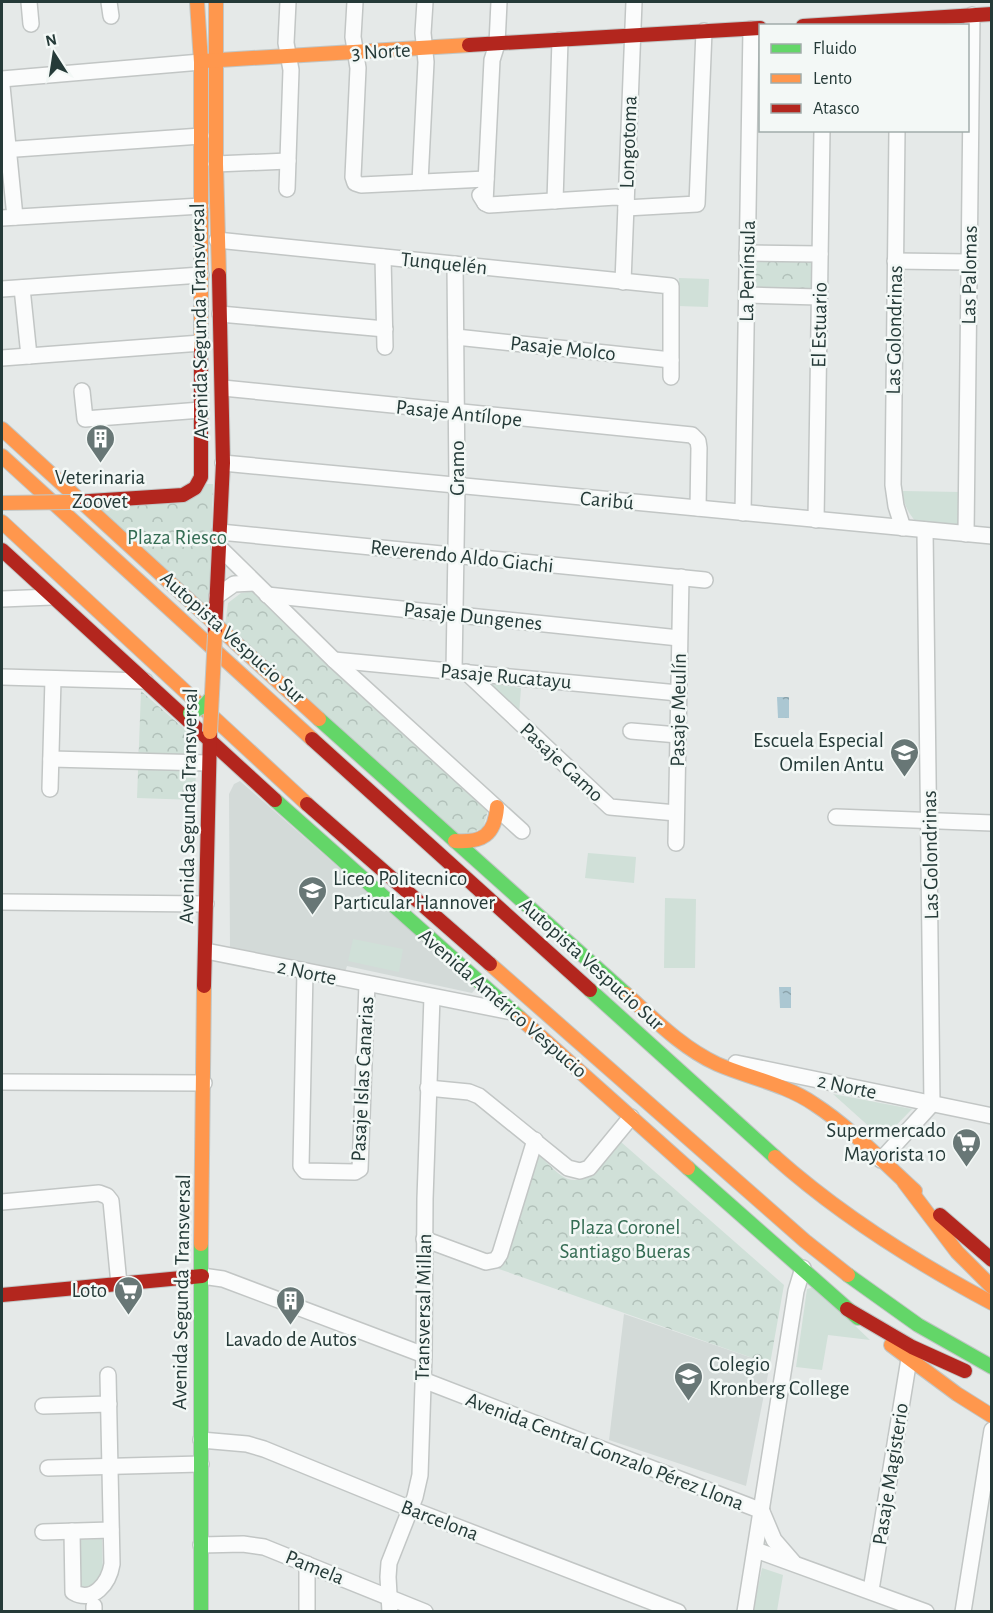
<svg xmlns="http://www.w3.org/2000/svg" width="993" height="1613" font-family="'Alegreya Sans',sans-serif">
<defs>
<pattern id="park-crowns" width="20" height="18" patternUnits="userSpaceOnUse" patternTransform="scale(1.5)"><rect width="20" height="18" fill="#d0e0d8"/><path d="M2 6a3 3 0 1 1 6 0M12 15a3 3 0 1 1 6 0" fill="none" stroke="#b2c1ba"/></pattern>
<pattern id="water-ripples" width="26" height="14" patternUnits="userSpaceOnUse" patternTransform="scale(1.5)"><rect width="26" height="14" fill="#abc7d2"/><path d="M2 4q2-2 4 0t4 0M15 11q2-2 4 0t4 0" fill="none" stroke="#8ba3ab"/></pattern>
</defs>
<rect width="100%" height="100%" fill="#e5e9e8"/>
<g fill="#d3dad8">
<polygon points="240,781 476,988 472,993 347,966 345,972 230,949 229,794 234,784"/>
<polygon points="624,1314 770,1364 746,1486 609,1440"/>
</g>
<g fill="#d0e0d8">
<polygon points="679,278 709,279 708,307 678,306"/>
<path d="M903,491L961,492L960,526L916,522C908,512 903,504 903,491Z"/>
<polygon points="480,682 521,688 519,715"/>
<polygon points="588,853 636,857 634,883 585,878"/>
<polygon points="665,898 696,899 695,968 664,968"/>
<polygon points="353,939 403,949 399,972 348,961"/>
<polygon points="833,1094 912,1109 883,1139"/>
<polygon points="814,1287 870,1340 828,1335 822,1370 796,1367 807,1289"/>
<polygon points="102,1539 103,1579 92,1592 76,1592 75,1540"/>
<polygon points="762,1568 783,1575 777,1611 753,1611"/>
</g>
<g fill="url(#park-crowns)">
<polygon points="752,258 814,259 814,293 752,292"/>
<polygon points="204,484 213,484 209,612 94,507"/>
<polygon points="253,591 430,758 486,804 488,810 483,828 460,837 225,625 228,603 241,593"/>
<polygon points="141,691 197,740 195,800 137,798"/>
<path d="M621,1142L784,1285L770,1364L499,1269L535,1151C544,1159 552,1169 562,1176C585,1192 608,1156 621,1142Z"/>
</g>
<g fill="url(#water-ripples)">
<polygon points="777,697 789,697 789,718 778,718"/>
<polygon points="779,987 791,987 791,1008 780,1008"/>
</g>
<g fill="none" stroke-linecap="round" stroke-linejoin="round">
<defs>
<g id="street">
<polyline points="29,2 31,24"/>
<polyline points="109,2 111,16"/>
<polyline points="355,2 353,37 358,68 353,177 355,183 361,185 486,179"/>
<polyline points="2,79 201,62"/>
<polyline points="2,86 15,217"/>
<polyline points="897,130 893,485 896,506 903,528"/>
<polyline points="2,150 201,136"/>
<polyline points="216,164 288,161"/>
<polyline points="420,182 426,62 423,33 425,2"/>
<polyline points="287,189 291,70 286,43 288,2"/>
<polyline points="480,195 485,203 489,205 616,197 626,199"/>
<polyline points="555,201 560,40"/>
<polyline points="485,203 492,60 497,44 499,2"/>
<polyline points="626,208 697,204 704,31"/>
<polyline points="2,218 201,206"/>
<polyline points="217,240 671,286 671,377"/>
<polyline points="747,253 820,254"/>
<polyline points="383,257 385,347"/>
<polyline points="895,261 969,262"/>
<polyline points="623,282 634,2"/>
<polyline points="22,288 29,356"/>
<polyline points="2,289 201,275"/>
<polyline points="746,295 819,297"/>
<polyline points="220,314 385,329"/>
<polyline points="456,337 671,360"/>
<polyline points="2,358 201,343"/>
<polyline points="223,388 692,435 698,441 699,448 698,508"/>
<polyline points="82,391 85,419 201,410"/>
<polyline points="223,463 992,536"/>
<polyline points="743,513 751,29"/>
<polyline points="816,520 822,130"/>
<polyline points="220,532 705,580"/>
<polyline points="966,534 972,15"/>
<polyline points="219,547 334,660 522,831"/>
<polyline points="267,595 679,638"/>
<polyline points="217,596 234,584 254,583"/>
<polyline points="2,599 52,597"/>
<polyline points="334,660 678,693"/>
<polyline points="454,671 457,486 455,264"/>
<polyline points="466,672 610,807 676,813"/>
<polyline points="2,677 145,681"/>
<polyline points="631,731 678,735"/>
<polyline points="51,759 208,763"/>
<polyline points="50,789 53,679"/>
<polyline points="836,817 992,823"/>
<polyline points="676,843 681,577"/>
<polyline points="2,902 206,904"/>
<polyline points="206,951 512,1012"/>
<polyline points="305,971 301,1166 305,1171 355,1172 360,1169 367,984"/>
<polyline points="736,1063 992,1116"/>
<polyline points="2,1082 204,1083"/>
<polyline points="428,1088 469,1092 479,1096 568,1168 580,1171 589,1168 631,1117"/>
<polyline points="881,1160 932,1104 925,530"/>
<polyline points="2,1202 99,1193 107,1196 111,1201 119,1284"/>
<polyline points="424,1239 486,1262 496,1260 500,1254 535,1140"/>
<polyline points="202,1276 223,1279 424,1355"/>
<polyline points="423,1380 762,1511"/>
<polyline points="43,1406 109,1404"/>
<polyline points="201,1440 247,1444 264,1449 411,1509 678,1612"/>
<polyline points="48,1468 201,1464"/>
<polyline points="763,1514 774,1540 793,1562"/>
<path d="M72,1531L73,1592C93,1604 109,1583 112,1564L108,1375"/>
<polyline points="43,1532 111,1530"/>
<polyline points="201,1545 243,1544 264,1547 425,1612"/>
<polyline points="756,1550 926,1612"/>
<polyline points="307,1564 307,1612"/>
<polyline points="871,1590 909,1359"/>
<polyline points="94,1606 94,1612"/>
<polyline points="390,1612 388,1577 389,1563 415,1497 420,1475 424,1355 425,1199 432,997"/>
<polyline points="745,1612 796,1291 803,1268"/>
<polyline points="963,1612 992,1430"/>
</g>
<g id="fast">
<polyline points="319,719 626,994"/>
<polyline points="275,800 520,1018"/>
<polyline points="590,990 775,1157"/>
<polyline points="688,1168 858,1318"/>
<polyline points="848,1275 918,1325 992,1367"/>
<polyline points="201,1612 201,1244"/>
</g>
<g id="slow">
<polyline points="197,2 201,62 201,351"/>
<polyline points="216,2 216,164 219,275"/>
<polyline points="204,61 469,45"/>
<polyline points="2,429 319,719"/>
<polyline points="2,456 312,739"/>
<polyline points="2,522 307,804"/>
<path d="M455,841C482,843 495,835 497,807"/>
<polyline points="490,964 805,1241 848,1275"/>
<path d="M626,994C654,1019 682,1048 717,1064C749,1078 785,1084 814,1104C851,1128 882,1161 915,1191"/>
<polyline points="520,1018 688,1168"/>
<path d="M775,1157C840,1215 915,1262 992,1303"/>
<polyline points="904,1182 957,1252 992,1287"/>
<polyline points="201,1244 204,986"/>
<polyline points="891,1345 957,1394 992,1416"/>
</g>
<g id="jam">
<polyline points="803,26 992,14"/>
<polyline points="469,45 760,28"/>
<polyline points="74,502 183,495 195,488 201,477 201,351"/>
<polyline points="2,550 275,800"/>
<polyline points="215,631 223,463 219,275"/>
<polyline points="312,739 590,990"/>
<polyline points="307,804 490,964"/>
<polyline points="204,986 210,733"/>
<polyline points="940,1215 992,1260"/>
<polyline points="2,1295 202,1276"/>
<polyline points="847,1309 912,1347 965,1371"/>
</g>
</defs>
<use href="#street" stroke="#c2c6c5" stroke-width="18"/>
<use href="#fast" stroke="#c1c6c5" stroke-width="16"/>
<use href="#slow" stroke="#c1c6c5" stroke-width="16"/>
<use href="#jam" stroke="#c1c6c5" stroke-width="16"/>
<use href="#street" stroke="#fbfcfc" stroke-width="15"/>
<use href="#fast" stroke="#63d668" stroke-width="14"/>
<use href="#slow" stroke="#ff974d" stroke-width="14"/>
<use href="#jam" stroke="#b3261e" stroke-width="14"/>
<defs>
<polyline id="fast-bridge" points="190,713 205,705 211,698"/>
<g id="slow-bridge">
<polyline points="2,503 71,502"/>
<polyline points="210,732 215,635"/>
</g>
</defs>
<use href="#fast-bridge" stroke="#c1c6c5" stroke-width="16" stroke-linecap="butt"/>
<use href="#slow-bridge" stroke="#c1c6c5" stroke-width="16" stroke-linecap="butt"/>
<use href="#fast-bridge" stroke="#63d668" stroke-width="14"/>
<use href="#slow-bridge" stroke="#ff974d" stroke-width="14"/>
</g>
<defs>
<symbol id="building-pin" viewBox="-11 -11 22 30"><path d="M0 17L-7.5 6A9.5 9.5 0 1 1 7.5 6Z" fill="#687776" stroke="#f3f8f6"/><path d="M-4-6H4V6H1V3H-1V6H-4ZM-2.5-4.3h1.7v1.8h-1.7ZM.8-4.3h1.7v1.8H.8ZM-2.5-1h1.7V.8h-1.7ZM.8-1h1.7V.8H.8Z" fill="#fff"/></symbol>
<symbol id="school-pin" viewBox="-11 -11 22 30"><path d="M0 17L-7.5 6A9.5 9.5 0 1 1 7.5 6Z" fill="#687776" stroke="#f3f8f6"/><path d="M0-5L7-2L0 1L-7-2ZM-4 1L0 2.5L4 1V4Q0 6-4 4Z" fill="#fff"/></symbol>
<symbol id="supermarket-pin" viewBox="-11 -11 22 30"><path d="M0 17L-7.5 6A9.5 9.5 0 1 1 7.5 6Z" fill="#687776" stroke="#f3f8f6"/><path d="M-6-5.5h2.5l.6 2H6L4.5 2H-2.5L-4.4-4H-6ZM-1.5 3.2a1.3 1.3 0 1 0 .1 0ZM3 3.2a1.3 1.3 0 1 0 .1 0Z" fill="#fff"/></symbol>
</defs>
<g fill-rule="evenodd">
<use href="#building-pin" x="84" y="422" width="33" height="45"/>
<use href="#school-pin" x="888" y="736" width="33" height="45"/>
<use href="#school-pin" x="296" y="874" width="33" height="45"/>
<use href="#supermarket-pin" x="950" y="1126" width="33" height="45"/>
<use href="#supermarket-pin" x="112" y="1274" width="33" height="45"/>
<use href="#building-pin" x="274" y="1284" width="33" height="45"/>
<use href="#school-pin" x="672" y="1360" width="33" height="45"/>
</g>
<g text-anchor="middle" stroke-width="5" stroke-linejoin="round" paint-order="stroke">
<g font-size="21" fill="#253a38" stroke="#f3f8f6">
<text transform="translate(381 51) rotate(-3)" y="7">3 Norte</text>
<text transform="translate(628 142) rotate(-88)" y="7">Longotoma</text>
<text transform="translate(444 263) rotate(6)" y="7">Tunquelén</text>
<text transform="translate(747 271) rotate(-89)" y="7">La Península</text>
<text transform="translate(969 275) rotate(-89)" y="7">Las Palomas</text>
<text transform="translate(199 321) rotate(-91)" y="7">Avenida Segunda Transversal</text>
<text transform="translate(819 325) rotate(-89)" y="7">El Estuario</text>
<text transform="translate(894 330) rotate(-89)" y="7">Las Golondrinas</text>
<text transform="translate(563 348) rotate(6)" y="7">Pasaje Molco</text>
<text transform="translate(459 413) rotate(6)" y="7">Pasaje Antílope</text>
<text transform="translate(457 468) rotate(-90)" y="7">Gramo</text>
<text transform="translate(607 500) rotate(5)" y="7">Caribú</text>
<text transform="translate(462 556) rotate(6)" y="7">Reverendo Aldo Giachi</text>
<text transform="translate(473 616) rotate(6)" y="7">Pasaje Dungenes</text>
<text transform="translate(233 637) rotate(42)" y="7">Autopista Vespucio Sur</text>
<text transform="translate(506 676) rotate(5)" y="7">Pasaje Rucatayu</text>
<text transform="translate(678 710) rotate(-89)" y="7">Pasaje Meulín</text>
<text transform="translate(562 762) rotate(43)" y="7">Pasaje Gamo</text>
<text transform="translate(188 806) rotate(-89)" y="7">Avenida Segunda Transversal</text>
<text transform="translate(930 855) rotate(-91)" y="7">Las Golondrinas</text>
<text transform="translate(592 964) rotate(42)" y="7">Autopista Vespucio Sur</text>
<text transform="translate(307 972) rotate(12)" y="7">2 Norte</text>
<text transform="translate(503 1003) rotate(41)" y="7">Avenida Américo Vespucio</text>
<text transform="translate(362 1079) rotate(-87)" y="7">Pasaje Islas Canarias</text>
<text transform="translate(847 1086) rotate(12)" y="7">2 Norte</text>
<text transform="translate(181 1292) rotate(-89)" y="7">Avenida Segunda Transversal</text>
<text transform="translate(423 1307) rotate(-89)" y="7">Transversal Millan</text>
<text transform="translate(605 1451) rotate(21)" y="7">Avenida Central Gonzalo Pérez Llona</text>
<text transform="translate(890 1474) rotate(-81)" y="7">Pasaje Magisterio</text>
<text transform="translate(440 1520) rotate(21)" y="7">Barcelona</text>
<text transform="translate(315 1567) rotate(22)" y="7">Pamela</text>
</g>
<g font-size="21" fill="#253a38" stroke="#f3f8f6" text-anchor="end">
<text x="100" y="484" text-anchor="middle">Veterinaria<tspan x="100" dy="24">Zoovet</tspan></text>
<text x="884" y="747">Escuela Especial<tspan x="884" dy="24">Omilen Antu</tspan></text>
<text x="333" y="885" text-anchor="start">Liceo Politecnico<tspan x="333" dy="24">Particular Hannover</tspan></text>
<text x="946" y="1137">Supermercado<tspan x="946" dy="24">Mayorista 10</tspan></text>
<text x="107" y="1297">Loto</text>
<text x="291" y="1346" text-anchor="middle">Lavado de Autos</text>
<text x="709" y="1371" text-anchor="start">Colegio<tspan x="709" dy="24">Kronberg College</tspan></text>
</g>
<g font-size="21" fill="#346c53" stroke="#f3f8f6">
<text x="177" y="544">Plaza Riesco</text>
<text x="625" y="1234">Plaza Coronel<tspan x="625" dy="24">Santiago Bueras</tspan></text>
</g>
</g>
<rect width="993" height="1613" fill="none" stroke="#253a38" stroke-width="6"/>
<rect x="759" y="24" width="210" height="108" fill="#f3f8f6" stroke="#a1acaa" stroke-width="1.5"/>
<rect x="771" y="44" width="30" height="9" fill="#63d668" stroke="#a1acaa" stroke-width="1.5"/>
<text x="813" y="54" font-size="18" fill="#253a38">Fluido</text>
<rect x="771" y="74" width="30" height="9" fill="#ff974d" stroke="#a1acaa" stroke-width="1.5"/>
<text x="813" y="84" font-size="18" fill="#253a38">Lento</text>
<rect x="771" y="104" width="30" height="9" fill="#b3261e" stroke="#a1acaa" stroke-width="1.5"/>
<text x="813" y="114" font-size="18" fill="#253a38">Atasco</text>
<g transform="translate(54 54) rotate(348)" stroke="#f3f8f6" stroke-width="4.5" paint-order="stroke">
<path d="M0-4.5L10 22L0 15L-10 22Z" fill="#253a38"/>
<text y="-9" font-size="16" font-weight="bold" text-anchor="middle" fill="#253a38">N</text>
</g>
</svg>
